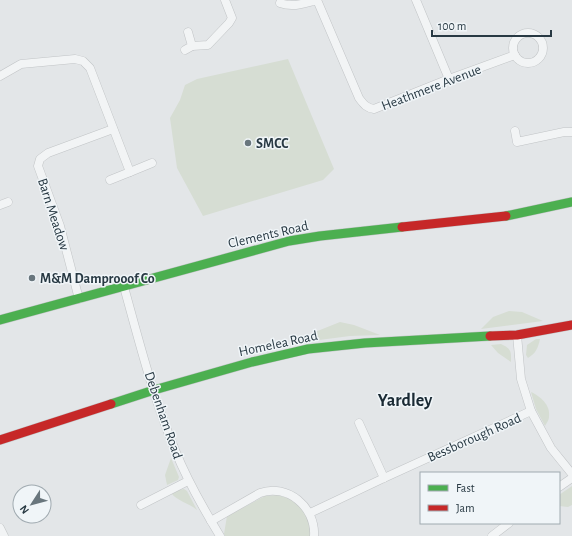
<svg xmlns="http://www.w3.org/2000/svg" width="572" height="536" font-family="'Alegreya Sans',sans-serif">
<rect width="100%" height="100%" fill="#e3e6e8"/>
<g fill="#d6ddd3">
<polygon points="288,59 334,169 323,180 203,216 177,168 170,118 180,100 185,85 197,79"/>
<polygon points="509,311 522,312 543,321 481,329 493,317"/>
<polygon points="340,322 354,325 380,335 350,336 304,342 315,332"/>
<path d="M536,339H540C538,348 536,353 528,358L526,355L527,345Z"/>
<path d="M501,344C512,349 511,352 511,362L498,353L491,345Z"/>
<path d="M531,392C540,396 551,405 549,417C549,420 546,424 545,426L536,409Z"/>
<polygon points="171,458 179,477 178,480 167,485 165,475"/>
<polygon points="572,486 572,505 568,507 559,506 559,495"/>
<path d="M184,489L187,491L197,510C189,503 177,501 171,493L178,490Z"/>
<path d="M278,495C283,497 289,498 294,500C305,507 311,523 310,536H225L224,534L227,516L265,496Z"/>
</g>
<g fill="none" stroke-linecap="round" stroke-linejoin="round">
<defs>
<g id="street">
<path d="M317,0L359,98C364,105 367,108 374,109L449,79L515,55"/>
<polyline points="416,0 449,79"/>
<path d="M280,3C293,8 305,3 317,0"/>
<circle cx="528" cy="48" r="15"/>
<polyline points="192,46 208,45 229,23 232,18 225,0"/>
<polyline points="185,50 192,46 188,32"/>
<polyline points="0,76 21,64 75,59 83,61 90,68 130,172 152,163"/>
<polyline points="515,131 517,142 564,132 572,132"/>
<polyline points="110,180 130,172"/>
<polyline points="0,205 8,202"/>
<path d="M124,287C139,341 153,397 175,450C187,480 203,508 220,536"/>
<polyline points="79,299 60,226 38,166 40,159 48,153 113,129"/>
<polyline points="517,335 521,379 531,411 551,448 572,474"/>
<polyline points="359,423 384,478"/>
<polyline points="559,487 572,478"/>
<polyline points="141,505 188,481"/>
<polyline points="310,513 384,478 531,411"/>
<path d="M211,521L260,493C287,483 316,507 314,536"/>
<polyline points="0,528 4,536"/>
<polyline points="492,536 509,523"/>
</g>
<g id="fast">
<polyline points="506,216 572,202"/>
<polyline points="0,320 289,241 320,236 402,227"/>
<polyline points="111,404 154,390 252,362 308,349 365,343 490,336"/>
</g>
<g id="jam">
<polyline points="402,227 506,216"/>
<polyline points="490,336 517,335 572,325"/>
<polyline points="0,440 111,404"/>
</g>
</defs>
<use href="#street" stroke="#c1c4c6" stroke-width="9"/>
<use href="#fast" stroke="#c1c4c6" stroke-width="10"/>
<use href="#jam" stroke="#c1c4c6" stroke-width="10"/>
<use href="#street" stroke="#f2f4f5" stroke-width="8"/>
<use href="#fast" stroke="#4caf50" stroke-width="9"/>
<use href="#jam" stroke="#c62828" stroke-width="9"/>
</g>
<g fill="#69767d" stroke="#f0f5f8" stroke-width="1.5">
<circle cx="248" cy="143" r="4"/>
<circle cx="32" cy="278" r="4"/>
</g>
<g text-anchor="middle" stroke-width="3" stroke-linejoin="round" paint-order="stroke">
<g font-size="14" fill="#283943" stroke="#f0f5f8">
<text transform="translate(431 87) rotate(-21)" y="5">Heathmere Avenue</text>
<text transform="translate(54 214) rotate(72)" y="5">Barn Meadow</text>
<text transform="translate(268 234) rotate(-13)" y="5">Clements Road</text>
<text transform="translate(278 343) rotate(-12)" y="5">Homelea Road</text>
<text transform="translate(164 415) rotate(71)" y="5">Debenham Road</text>
<text transform="translate(474 437) rotate(-24)" y="5">Bessborough Road</text>
</g>
<g font-size="14" font-weight="bold" fill="#283943" stroke="#f0f5f8" text-anchor="start">
<text x="256" y="148">SMCC</text>
<text x="40" y="283">M&amp;M Damprooof Co</text>
</g>
<g font-size="18" font-weight="bold" fill="#1a2a34" stroke="#f0f5f8">
<text x="405" y="406">Yardley</text>
</g>
</g>
<rect x="420" y="472" width="140" height="52" fill="#f0f5f8" stroke="#a0aab0"/>
<rect x="428" y="485" width="20" height="6" fill="#4caf50" stroke="#a0aab0"/>
<text x="456" y="492" font-size="12" fill="#283943">Fast</text>
<rect x="428" y="505" width="20" height="6" fill="#c62828" stroke="#a0aab0"/>
<text x="456" y="512" font-size="12" fill="#283943">Jam</text>
<g transform="translate(32 504) rotate(234)"><circle r="19" fill="#f0f5f8" stroke="#a0aab0"/>
<path d="M0-3L7 15L0 10L-7 15Z" fill="#69767d"/>
<text y="-6" font-size="11" font-weight="bold" text-anchor="middle" fill="#283943">N</text>
</g>
<path d="M432 30v6h119v-6" fill="none" stroke="#283943" stroke-width="2"/>
<text x="438" y="30" font-size="12" fill="#283943" stroke="#f0f5f8" stroke-width="3" paint-order="stroke">100 m</text>
</svg>
